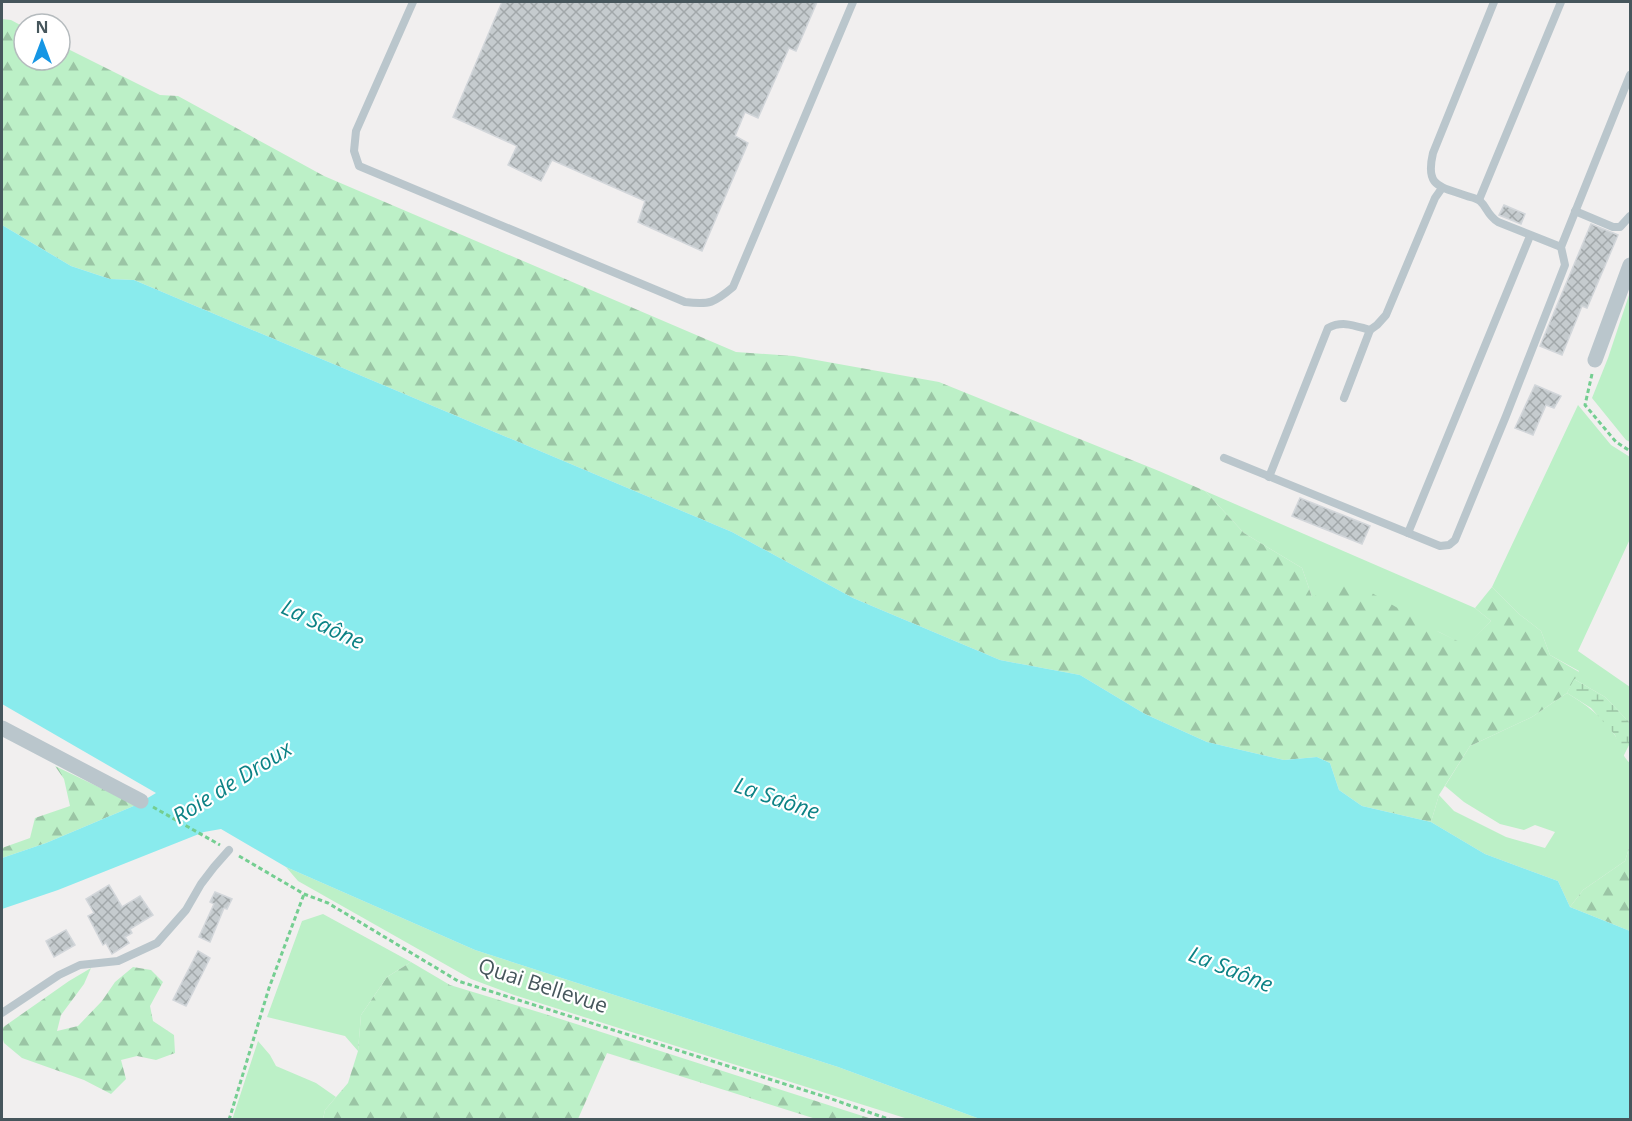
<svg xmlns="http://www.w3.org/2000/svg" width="1632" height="1121" font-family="'Open Sans',sans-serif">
<defs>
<pattern id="forest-firs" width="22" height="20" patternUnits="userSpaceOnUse" patternTransform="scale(1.5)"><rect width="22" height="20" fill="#bcf0c7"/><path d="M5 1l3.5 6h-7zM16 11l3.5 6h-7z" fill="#9bc5a5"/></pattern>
<pattern id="wetland-marsh" width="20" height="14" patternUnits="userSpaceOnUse" patternTransform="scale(1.5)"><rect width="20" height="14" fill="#bcf0c7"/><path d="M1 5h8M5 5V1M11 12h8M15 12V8" fill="none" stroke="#9bc5a5"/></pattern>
<pattern id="building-cross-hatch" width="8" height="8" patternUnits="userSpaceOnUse" patternTransform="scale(1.5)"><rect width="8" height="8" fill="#c5cbce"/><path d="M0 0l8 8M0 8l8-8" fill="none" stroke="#a2a8aa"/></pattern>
</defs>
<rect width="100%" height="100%" fill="#f1efef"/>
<g fill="#bcf0c7">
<polygon points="1630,292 1630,442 1626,440 1592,398 1608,358"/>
<polygon points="1578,405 1611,445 1630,457 1630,539 1578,651 1630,687 1630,723 1605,697 1574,679 1579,671 1550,655 1541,631 1519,614 1492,587"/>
<polygon points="1205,491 1475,608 1491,621 1466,646 1439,632 1312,597 1302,568 1244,533"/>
<path d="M1567,693C1585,704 1602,716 1614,734C1622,745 1619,753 1630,763V845L1625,861L1583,890L1570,907L1558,881L1485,854L1431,822L1439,795L1454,811L1506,837L1545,848L1555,832L1535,825L1524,830L1500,824L1464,802L1445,786L1470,746L1532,717Z"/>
<polygon points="286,867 475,950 838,1067 980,1119 908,1119 514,995 471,979 298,881"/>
<polygon points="323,914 411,962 387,977 361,1015 358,1051 345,1036 267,1017 302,921"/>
<polygon points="258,1041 270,1055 276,1066 316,1083 336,1097 325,1110 323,1119 232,1120"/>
</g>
<g fill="url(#forest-firs)">
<polygon points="2,19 11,20 24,27 24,60 60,60 60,45 160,95 178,96 324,176 736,352 794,356 939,382 1159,471 1205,491 1244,533 1302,568 1312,597 1353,582 1439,632 1466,645 1491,621 1475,608 1492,587 1519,614 1541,631 1550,655 1579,672 1567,693 1532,717 1470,746 1439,795 1431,822 1362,806 1339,790 1330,763 1317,757 1284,760 1207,742 1145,714 1080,675 1000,660 853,598 732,532 134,280 110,279 71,266 2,225"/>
<polygon points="55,766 136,805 46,843 2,858 2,848 30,838 35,818 70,806 64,779"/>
<polygon points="1630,845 1630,931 1570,907 1583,890 1625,861"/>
<polygon points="411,962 450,985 545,1014 872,1119 816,1119 607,1053 578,1119 323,1119 325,1110 348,1083 358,1051 361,1015 387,977"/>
<polygon points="133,967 151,970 163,982 150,1006 153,1021 174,1035 175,1053 156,1060 137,1056 121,1060 126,1079 111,1094 84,1080 22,1058 4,1043 2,1036 2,1028 69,981 91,968 84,984 61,1015 57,1031 78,1026 102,1001 115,982"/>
</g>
<polygon fill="url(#wetland-marsh)" points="1574,679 1605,697 1630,723 1630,743 1623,757 1615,735 1591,708 1567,693"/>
<polygon fill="#89ebed" points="2,225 71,266 110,279 134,280 732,532 853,598 1000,660 1080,675 1145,714 1207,742 1284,760 1317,757 1330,763 1339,790 1362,806 1431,822 1485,854 1558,881 1570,907 1630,931 1630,1119 980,1119 838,1067 475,950 286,867 221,829 204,832 58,890 2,909 2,858 46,843 136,805 156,793 2,704"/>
<g fill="url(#building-cross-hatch)" stroke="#d2d6da" stroke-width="1.5">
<polygon points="502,2 817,2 796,51 789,48 758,118 745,112 735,136 748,143 702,251 638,222 645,201 552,160 541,181 508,165 517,146 453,117"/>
<polygon points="1504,205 1525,214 1521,224 1499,215"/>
<polygon points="1591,224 1618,235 1587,308 1582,306 1562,355 1540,346"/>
<polygon points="1535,385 1561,396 1554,408 1546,405 1533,435 1515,428"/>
<polygon points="1300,498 1370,526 1362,544 1292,516"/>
<polygon points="109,885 122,907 140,896 153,915 130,929 132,933 125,937 129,943 112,954 106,943 103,945 88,916 94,913 86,899"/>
<polygon points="215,892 232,899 227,909 224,908 210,942 199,937 214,904 210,902"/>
<polygon points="66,930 75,945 54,957 46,941"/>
<polygon points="198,951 210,958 186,1006 173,1000"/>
</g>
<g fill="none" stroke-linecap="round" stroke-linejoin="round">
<g stroke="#74ce91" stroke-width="3" stroke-dasharray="4.5 3" stroke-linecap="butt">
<polyline points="1592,374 1585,405 1616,442 1630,451"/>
<polyline points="153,807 220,845"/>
<polyline points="239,856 304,894 328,903 458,981 826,1097 891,1120"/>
<polyline points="229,1120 269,988 304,894"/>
</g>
<g stroke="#bac6cc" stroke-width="8">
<path d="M413,2L356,131L354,151L359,166L685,302C710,305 714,303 733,287L853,2"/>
<path d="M1494,2L1433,153C1425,187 1439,186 1467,196C1470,197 1477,198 1480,201C1487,207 1487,215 1498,222L1561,247"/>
<polyline points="1479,200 1561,2"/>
<polyline points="1575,211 1613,227 1620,227 1630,216"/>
<polyline points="1344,398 1370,330"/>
<polyline points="1224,458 1440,546 1449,545 1455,540 1506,416 1565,265 1561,247 1630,75"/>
<path d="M1269,477L1328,328C1343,320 1355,326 1370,330L1377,325L1386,315L1435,198L1442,188"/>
<polyline points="1408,533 1530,236"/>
<polyline points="2,1013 59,975 80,965 118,961 157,943 186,910 201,884 214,867 229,850"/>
</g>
<g stroke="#bac6cc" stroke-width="15">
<polyline points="1595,360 1630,265"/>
<polyline points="2,728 141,801"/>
</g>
</g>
<g text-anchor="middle" stroke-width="4.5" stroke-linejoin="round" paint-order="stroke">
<g font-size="21" fill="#46565c" stroke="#fff">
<text transform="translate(543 986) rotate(18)" y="7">Quai Bellevue</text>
</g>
<g font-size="22" font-style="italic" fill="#0c8285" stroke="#fff">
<text transform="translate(323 624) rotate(25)" y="8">La Saône</text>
<text transform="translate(232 782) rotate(-32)" y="8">Roie de Droux</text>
<text transform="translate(777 798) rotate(19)" y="8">La Saône</text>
<text transform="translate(1231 969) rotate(22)" y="8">La Saône</text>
</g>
</g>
<rect width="1632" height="1121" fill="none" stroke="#46565c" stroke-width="6"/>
<g transform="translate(42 42)"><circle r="28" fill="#ffffff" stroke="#b5bbbe" stroke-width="1.5"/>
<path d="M0-4.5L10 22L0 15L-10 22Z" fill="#1696e4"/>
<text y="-9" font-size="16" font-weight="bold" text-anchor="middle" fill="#46565c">N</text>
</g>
</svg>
